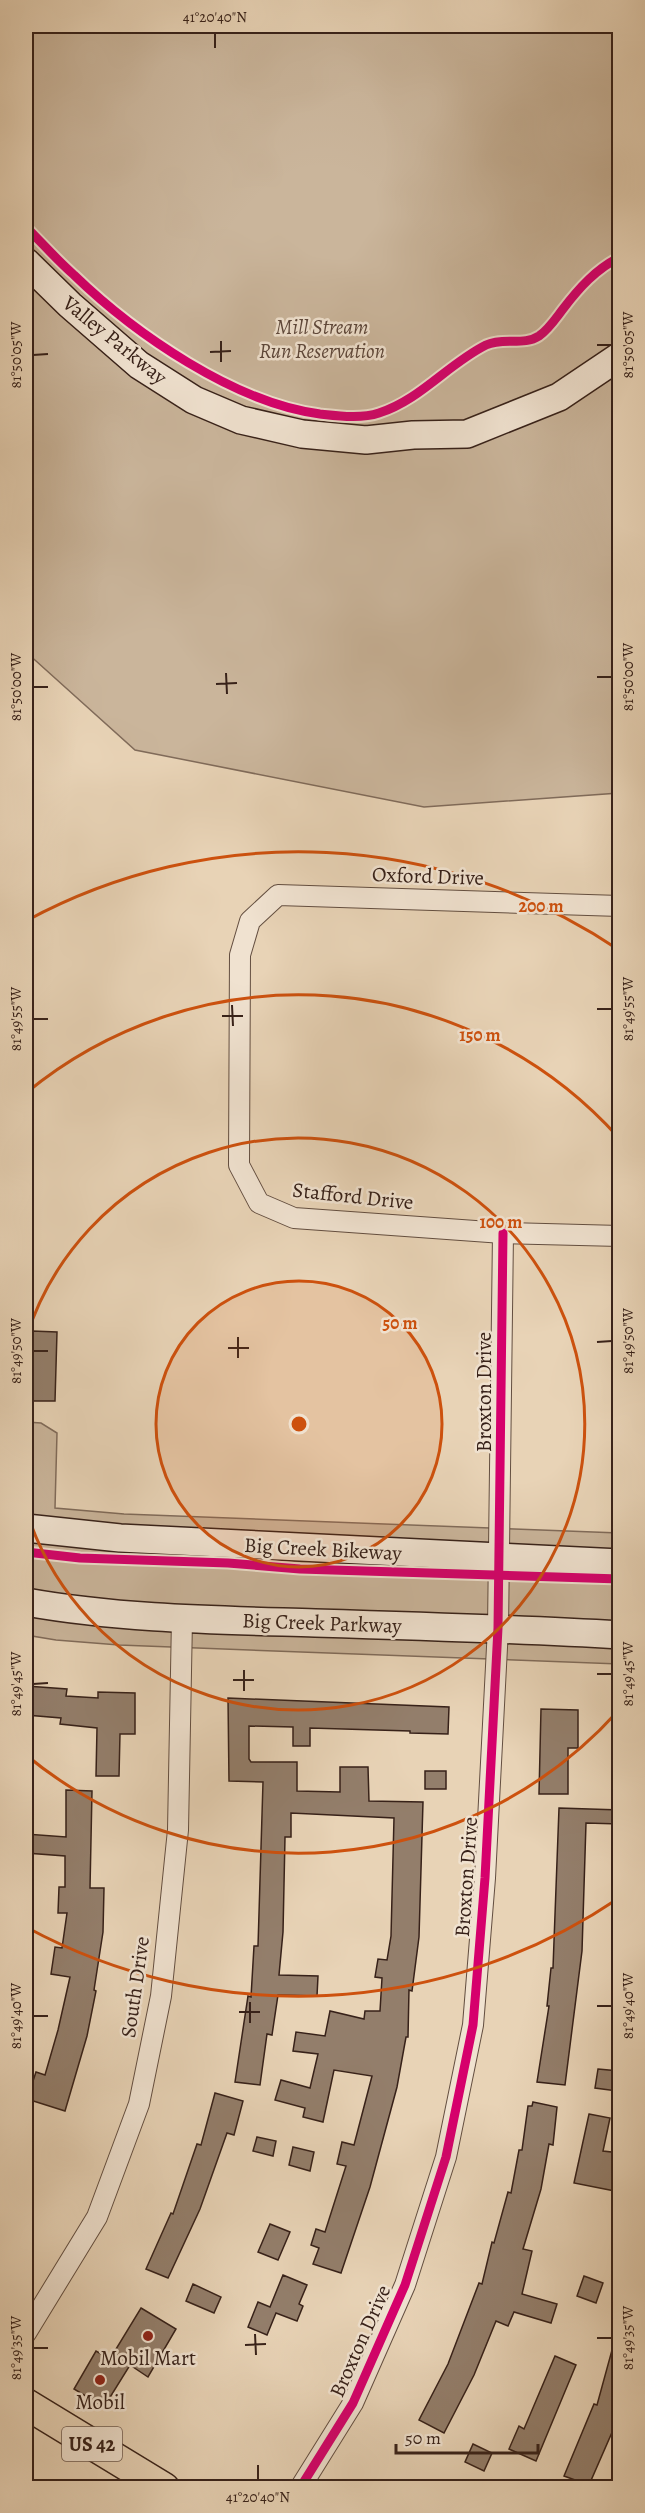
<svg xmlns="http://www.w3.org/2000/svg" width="645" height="2513" font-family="Alegreya,serif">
<rect width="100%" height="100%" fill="#e8d3b6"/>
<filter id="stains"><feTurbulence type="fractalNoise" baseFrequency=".00333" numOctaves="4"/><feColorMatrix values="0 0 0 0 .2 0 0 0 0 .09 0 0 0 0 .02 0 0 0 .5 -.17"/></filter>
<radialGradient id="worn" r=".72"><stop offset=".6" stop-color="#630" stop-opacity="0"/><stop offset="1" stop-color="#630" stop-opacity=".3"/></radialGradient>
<g fill="#cab59b" stroke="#806b5a" stroke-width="1.5">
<polygon points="26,26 619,26 619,793 424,807 135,750 26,652"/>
<polygon points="26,1422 41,1423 57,1433 55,1508 124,1514 619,1533 619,1664 119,1645 56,1640 26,1635"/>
</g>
<g fill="#937e6b" stroke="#372119" stroke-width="1.5">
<polygon points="32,1331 57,1332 55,1401 32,1401"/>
<polygon points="26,1686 67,1689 66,1696 98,1698 98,1692 135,1693 135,1734 120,1734 119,1776 96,1776 97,1728 60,1724 61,1718 26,1715"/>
<polygon points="228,1698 449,1707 448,1734 410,1733 410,1731 310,1728 310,1746 293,1746 293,1727 249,1726 249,1759 251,1762 297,1762 297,1791 340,1792 340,1767 368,1767 369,1801 423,1802 419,1937 412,1991 409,1990 408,2037 406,2037 397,2087 370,2187 341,2273 313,2264 319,2248 311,2245 316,2229 325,2232 346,2166 337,2164 342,2142 354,2145 372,2076 334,2070 323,2122 303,2117 305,2108 275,2100 281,2080 310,2088 318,2054 293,2051 296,2032 325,2036 330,2011 364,2019 365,2011 380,2011 382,1978 375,1977 378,1959 387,1960 391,1936 394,1818 291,1813 291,1837 285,1837 283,1932 279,1975 318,1976 317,1996 278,1995 272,2035 267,2034 260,2085 235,2082 248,1996 251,1997 254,1946 258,1946 263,1782 229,1781"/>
<polygon points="541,1709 578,1710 578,1748 568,1748 568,1794 539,1794"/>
<rect x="425" y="1771" width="21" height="18"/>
<polygon points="66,1790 92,1791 90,1888 104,1888 103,1932 94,1990 96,1991 87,2036 65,2111 27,2099 36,2072 45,2075 58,2030 70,1977 51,1974 55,1947 62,1948 67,1913 58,1913 59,1887 65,1887 65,1856 26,1853 26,1834 66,1837"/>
<polygon points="559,1808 620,1810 620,1824 586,1823 582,1951 565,2085 537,2082 549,2006 547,2006 551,1968 553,1968"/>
<polygon points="598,2069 619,2071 617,2091 595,2088"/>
<polygon points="215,2093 243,2101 234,2135 227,2133 200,2209 168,2278 146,2269 171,2213 173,2214 197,2144 201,2145"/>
<polygon points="533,2102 557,2107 553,2145 549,2144 541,2189 523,2249 532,2251 522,2294 557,2304 551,2323 514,2312 508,2326 496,2321 474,2375 444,2433 419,2420 448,2364 479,2283 482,2284 492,2242 494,2243 508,2192 511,2193 519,2150 522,2150 528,2106 532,2106"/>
<polygon points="589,2114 610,2118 603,2151 620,2153 620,2192 574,2183"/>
<polygon points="257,2137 276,2141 273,2156 253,2151"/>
<polygon points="293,2147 314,2152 310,2171 289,2165"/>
<polygon points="270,2224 290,2232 278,2260 258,2252"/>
<polygon points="283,2275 307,2285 299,2304 303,2306 297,2321 276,2313 267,2335 248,2327 258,2302 270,2307"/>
<polygon points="584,2276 603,2283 596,2303 577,2296"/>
<polygon points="193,2284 221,2297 214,2313 186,2301"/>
<polygon points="141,2308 176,2329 148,2377 130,2365 104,2407 74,2389 96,2351 110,2359"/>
<polygon points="615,2339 620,2340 620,2414 589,2485 564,2476 594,2404 597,2405"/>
<polygon points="555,2356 576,2365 536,2461 509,2449 519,2426 524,2429"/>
<polygon points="473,2444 492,2453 484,2471 465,2462"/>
</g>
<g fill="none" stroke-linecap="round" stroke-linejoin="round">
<defs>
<g id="street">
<polyline points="620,906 278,895 250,921 240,955 239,1165 259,1203 294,1218 503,1233 620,1236"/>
<polyline points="26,2333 97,2217 139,2104 161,1996 178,1830 182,1619"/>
<polyline points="300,2488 353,2403 405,2285 446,2157 473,2025 485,1878 498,1628 503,1233"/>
</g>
<g id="secondary">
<polyline points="26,262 70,305 139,365 194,400 241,420 302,434 366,440 413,435 467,434 559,397 620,356"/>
<polyline points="26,1528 120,1538 620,1563"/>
<path d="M26,1602C121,1619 218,1620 315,1623C417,1626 518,1629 620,1635"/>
</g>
<polyline id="primary" points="26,2404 164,2488"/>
</defs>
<use href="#street" stroke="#634e40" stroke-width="22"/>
<use href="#secondary" stroke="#372119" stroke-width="30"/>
<use href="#primary" stroke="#372119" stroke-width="33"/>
<use href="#street" stroke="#f0e2d0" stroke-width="20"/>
<use href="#secondary" stroke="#f0e2d0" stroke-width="27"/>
<use href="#primary" stroke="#e8d3b6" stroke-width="30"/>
<defs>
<g id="cycleway">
<path d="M26,227C42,243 57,260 74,275C135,334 235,403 320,414C339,416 361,419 379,413C420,400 448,364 486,345C503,337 524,346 539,336C549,329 556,318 563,309C579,288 596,269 620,257"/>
<polyline points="26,1552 80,1558 228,1563 300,1569 620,1579"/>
<polyline points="300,2488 353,2403 405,2285 446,2157 473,2025 485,1878 498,1628 503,1233"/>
</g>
</defs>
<use href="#cycleway" stroke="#f0e2d0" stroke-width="13"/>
<use href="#cycleway" stroke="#d6006c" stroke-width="9"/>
</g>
<path fill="none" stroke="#372119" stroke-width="2" d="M215,33V48M221,341V362M597,345H612M210,352L231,351M33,355L48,354M226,673L227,694M597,677H612M216,684L237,683M33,687H48M232,1005L233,1026M597,1009H612M222,1016H243M33,1019H48M238,1337V1358M597,1342L612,1341M228,1348H249M33,1351H48M244,1670V1691M597,1674H612M233,1680H254M33,1684L48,1683M250,2002V2023M597,2006H612M239,2012H260M33,2016H48M255,2334L256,2355M597,2338H612M245,2345L266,2344M33,2348H48M258,2465V2480"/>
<circle cx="299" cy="1424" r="143" fill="#cd510e" fill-opacity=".12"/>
<g fill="none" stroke="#cd510e" stroke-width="3">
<circle cx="299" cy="1424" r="143"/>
<path d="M26 1338A286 286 0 1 1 26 1510"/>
<path d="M618 1711A429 429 0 0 1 26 1755M26 1093A429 429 0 0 1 618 1137"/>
<path d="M619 1898A572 572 0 0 1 26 1927M26 921A572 572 0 0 1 619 950"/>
</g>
<g fill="#8f2418" stroke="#f0e2d0" stroke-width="2">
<circle cx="148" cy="2336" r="6"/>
<circle cx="100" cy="2380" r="6"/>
</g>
<g text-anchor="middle" stroke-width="5" stroke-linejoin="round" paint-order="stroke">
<rect fill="#f0e2d0" stroke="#6e5b50" stroke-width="1.5" x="62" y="2427" width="60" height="34" rx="4.5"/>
<g font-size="20" font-weight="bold" fill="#372119">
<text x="92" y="2451">US 42</text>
</g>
<g font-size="21" font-style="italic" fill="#5c463a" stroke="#f0e2d0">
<text x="322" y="334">Mill Stream<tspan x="322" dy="24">Run Reservation</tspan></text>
</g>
<g font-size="21" fill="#372119" stroke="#f0e2d0">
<text transform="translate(115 340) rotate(39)" y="7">Valley Parkway</text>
<text transform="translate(428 876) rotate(2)" y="7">Oxford Drive</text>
<text transform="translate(353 1196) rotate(6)" y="7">Stafford Drive</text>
<text transform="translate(484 1392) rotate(-90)" y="7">Broxton Drive</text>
<text transform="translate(323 1549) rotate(3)" y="7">Big Creek Bikeway</text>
<text transform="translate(322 1623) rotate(2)" y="7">Big Creek Parkway</text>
<text transform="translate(466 1877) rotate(-86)" y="7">Broxton Drive</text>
<text transform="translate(135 1987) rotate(-82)" y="7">South Drive</text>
<text transform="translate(360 2341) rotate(-66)" y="7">Broxton Drive</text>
</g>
<g font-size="21" fill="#372119" stroke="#f0e2d0">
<text x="148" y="2365">Mobil Mart</text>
<text x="100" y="2409">Mobil</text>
</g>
</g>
<circle cx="299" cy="1424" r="9" fill="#cd510e" stroke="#f0e2d0" stroke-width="3"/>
<g font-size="18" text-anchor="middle" font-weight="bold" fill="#cd510e" stroke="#f0e2d0" stroke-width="5" stroke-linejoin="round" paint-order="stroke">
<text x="541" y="912">200 m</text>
<text x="480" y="1041">150 m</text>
<text x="501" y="1228">100 m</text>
<text x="400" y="1329">50 m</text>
</g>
<rect width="645" height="2513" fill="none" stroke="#e8d3b6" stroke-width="66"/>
<path d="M396 2444v9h142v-9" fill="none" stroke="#372119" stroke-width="3"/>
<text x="405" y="2444" font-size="18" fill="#372119" stroke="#f0e2d0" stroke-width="4.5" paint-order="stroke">50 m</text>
<rect x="33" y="33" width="579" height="2447" fill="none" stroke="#372119" stroke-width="2"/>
<g font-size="15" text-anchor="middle" fill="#372119">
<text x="215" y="22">41°20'40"N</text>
<text transform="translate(628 345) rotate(-90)" y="5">81°50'05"W</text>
<text transform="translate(16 355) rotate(-90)" y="5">81°50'05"W</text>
<text transform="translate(628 677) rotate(-90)" y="5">81°50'00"W</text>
<text transform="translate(16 687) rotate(-90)" y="5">81°50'00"W</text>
<text transform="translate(628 1009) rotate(-90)" y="5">81°49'55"W</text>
<text transform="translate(16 1019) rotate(-90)" y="5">81°49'55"W</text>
<text transform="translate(628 1341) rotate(-90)" y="5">81°49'50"W</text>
<text transform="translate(16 1351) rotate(-90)" y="5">81°49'50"W</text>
<text transform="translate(628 1674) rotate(-90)" y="5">81°49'45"W</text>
<text transform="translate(16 1684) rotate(-90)" y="5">81°49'45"W</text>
<text transform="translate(628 2006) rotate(-90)" y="5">81°49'40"W</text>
<text transform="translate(16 2016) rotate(-90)" y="5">81°49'40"W</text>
<text transform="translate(628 2338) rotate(-90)" y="5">81°49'35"W</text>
<text transform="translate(16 2348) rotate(-90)" y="5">81°49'35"W</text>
<text x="258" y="2502">41°20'40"N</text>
</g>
<rect width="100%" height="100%" filter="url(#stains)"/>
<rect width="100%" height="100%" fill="url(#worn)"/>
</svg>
